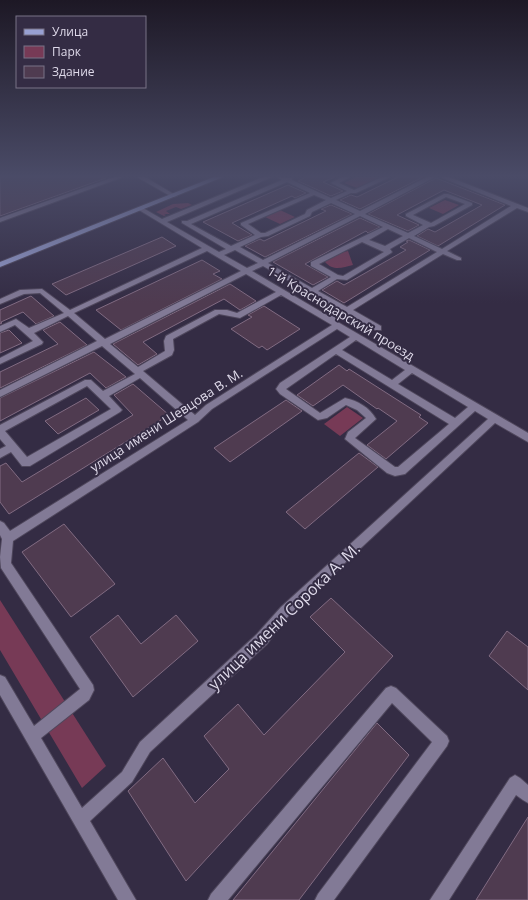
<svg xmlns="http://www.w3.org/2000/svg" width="528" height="900" font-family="'Open Sans',sans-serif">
<rect width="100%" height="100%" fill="#342c44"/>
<g fill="#773a56">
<polygon points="356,177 379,177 357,188 344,183"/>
<polygon points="445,200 459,205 443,214 429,208"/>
<polygon points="188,203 192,205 181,209 176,207 166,211 170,214 164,214 166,215 164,216 156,212 173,204"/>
<polygon points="280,210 295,217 280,224 265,217"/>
<path d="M348,251L353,265C342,268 333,271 325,262V259L334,254Z"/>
<polygon points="347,407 363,418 340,436 324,424"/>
<polygon points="0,600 106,766 82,788 0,650"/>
</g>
<g fill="#4f3b50" stroke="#816b82">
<polygon points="0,177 106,177 106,178 0,216"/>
<polygon points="306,177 335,177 323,182 343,191 331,196 298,181"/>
<polygon points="398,177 423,177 360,209 340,200 351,195 357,197"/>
<polygon points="436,178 505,205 438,246 417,236 428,229 435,232 482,205 444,190 397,215 419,225 408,231 368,214"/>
<polygon points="288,185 306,193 295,198 292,196 232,223 252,235 238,241 203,222"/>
<polygon points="331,205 352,214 265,257 245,246 260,239 264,241 326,211 321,209"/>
<polygon points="360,218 380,227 368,233 366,231 305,264 328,277 313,285 273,262"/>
<polygon points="162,237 176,246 66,295 52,284"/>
<polygon points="409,240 430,250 344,303 322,290 337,281 344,285 406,250 400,247 408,242 406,241"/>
<polygon points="202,260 220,271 213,274 222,279 121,330 96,310"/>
<polygon points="230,284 256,301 240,310 224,299 143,342 157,354 138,365 113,344"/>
<polygon points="31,296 54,316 36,324 23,312 1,322 2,323 0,324 0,310"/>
<polygon points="264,306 300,329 267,350 262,346 259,348 231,329 252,317 248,315"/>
<polygon points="60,322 87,345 0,388 0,372 58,344 43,330"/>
<polygon points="9,330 22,343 0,353 0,333"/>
<polygon points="94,352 126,377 106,388 90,373 0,421 0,398"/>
<polygon points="339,365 347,371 349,369 421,415 419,417 428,423 386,459 367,445 397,421 378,408 377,409 343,385 313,406 297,395"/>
<polygon points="133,384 169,415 9,514 0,502 0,466 6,463 22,482 133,415 114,395"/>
<polygon points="86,398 99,410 58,434 45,421"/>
<polygon points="286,400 302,411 230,462 214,448"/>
<polygon points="359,453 378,467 305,529 286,512"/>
<polygon points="64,524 115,584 71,617 22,552"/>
<polygon points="331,598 393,656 186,881 128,791 163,758 195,803 229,769 204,736 238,704 264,735 345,652 310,617"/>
<polygon points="118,615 141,644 176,615 198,641 133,697 90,637"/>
<polygon points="507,631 528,647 528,690 489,656"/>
<polygon points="377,723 409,755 299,900 233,900"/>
<polygon points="528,817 528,900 476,900"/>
</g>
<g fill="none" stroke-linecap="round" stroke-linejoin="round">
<defs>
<g id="minor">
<polygon points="114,177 123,177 0,222 0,218"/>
<polygon points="137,177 145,177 177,196 172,197"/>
<path d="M263,177H272L167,222L219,252L226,249L182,223V221H187L282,180L277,177L292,178V180L331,198L347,191L331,183L342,177H350L339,183L354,190L382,177H390L356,193H351L336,200L360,211L427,177H435L365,214L408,233L423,225L406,216V214L444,194H448L472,203V205L434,226L429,227L414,236L442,249L511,206L440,177H449L528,208V212L517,208L447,251L461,258V260H457L443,254L353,310L381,326V330H375L347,314L336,321L528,433V442L495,423L289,615L267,644L150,752L132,782L90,821L136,900H118L0,695V675L5,677L34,726L80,689L1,568L0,557L2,539L0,535V521L4,523L10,531L188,420L140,378L109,396L122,410L120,412L30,466H22L11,452L0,458V449L6,446L0,439V425L85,380H91L103,391L135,374L102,346L0,397V390L97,341L68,316L34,333L43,342L42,344L0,364V358L33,341L15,325L0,332V326L16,319L29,328L64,313L40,293L24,294L0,304V299L20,290L42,289L70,310L202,248L139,210V208H143L162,219ZM287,182L310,193L241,223V225L255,235L231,246L191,224ZM314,195L326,200L307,210L305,214L265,233H261L248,224ZM446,197L465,204L431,223L413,215ZM331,203L355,214L263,260L240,247L261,237L268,236L310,216L312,212ZM360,216L383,227L311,262V266L331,277L312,288L268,263ZM388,229L403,236L385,246L369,240ZM409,238L437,252L347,307L318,291L337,279L347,280L391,253L392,252L390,249ZM362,242L384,252L343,276L338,275L319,264ZM235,250L258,263L247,268L224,255ZM207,251L241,271L105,339L74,313ZM263,266L341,311L330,317L252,271ZM246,274L276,292L237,313L227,310H215L166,336L164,341L165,351L138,367L110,344ZM281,295L332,325L206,405L195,415L143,371L172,355L174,350L173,339L219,314L240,318ZM337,329L350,337L280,383L276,389L280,394L318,420L327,418L346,405L357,410L366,418L348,432L345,439L387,473L395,476L405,474L475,411L488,419L281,607L257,634L140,742L122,772L82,808L41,738L89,700L94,690L93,685L11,563L13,541L198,422L212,409ZM356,340L405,370L392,380L342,350ZM336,354L449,424L398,467H395L355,438L376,419C369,407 358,401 345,398L320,413L286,389ZM412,373L468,407L455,418L398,384ZM87,386L111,409L27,457L5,431Z"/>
<polygon points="391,686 396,688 447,736 449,741 447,746 334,900 315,900 318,894 432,742 392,703 228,900 208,900 211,894 386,688"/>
<polygon points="515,775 520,778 528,785 528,803 523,800 516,795 449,900 430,900 510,778"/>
</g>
<polygon id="major" points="214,177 223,177 0,267 0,262"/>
</defs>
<use href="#minor" stroke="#4f475c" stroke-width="2"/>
<use href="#major" stroke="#4f475c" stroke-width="2"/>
<use href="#minor" fill="#827a96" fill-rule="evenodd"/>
<use href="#major" fill="#98a0d2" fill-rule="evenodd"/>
</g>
<linearGradient id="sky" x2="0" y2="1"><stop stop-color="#1d1825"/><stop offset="0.58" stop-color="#4a4b67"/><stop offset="1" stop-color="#4a4b67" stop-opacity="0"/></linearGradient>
<rect width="528" height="303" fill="url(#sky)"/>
<g text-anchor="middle" stroke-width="4" stroke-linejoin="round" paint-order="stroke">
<g font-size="13" fill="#dfdaea" stroke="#342c44">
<text transform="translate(341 313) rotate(31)" y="5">1-й Краснодарский проезд</text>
<text transform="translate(166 420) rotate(-33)" y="5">улица имени Шевцова В. М.</text>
</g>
<g font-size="16" fill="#dfdaea" stroke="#342c44">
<text transform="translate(284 616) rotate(-44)" y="6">улица имени Сорока А. М.</text>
</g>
</g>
<rect x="16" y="16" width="130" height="72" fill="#342c44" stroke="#787286"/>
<rect x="24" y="29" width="20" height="6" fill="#98a0d2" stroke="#787286"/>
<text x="52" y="36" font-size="12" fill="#dfdaea">Улица</text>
<rect x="24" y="46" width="20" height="12" fill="#773a56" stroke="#787286"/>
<text x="52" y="56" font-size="12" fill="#dfdaea">Парк</text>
<rect x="24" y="66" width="20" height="12" fill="#4f3b50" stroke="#787286"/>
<text x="52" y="76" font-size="12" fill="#dfdaea">Здание</text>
</svg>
